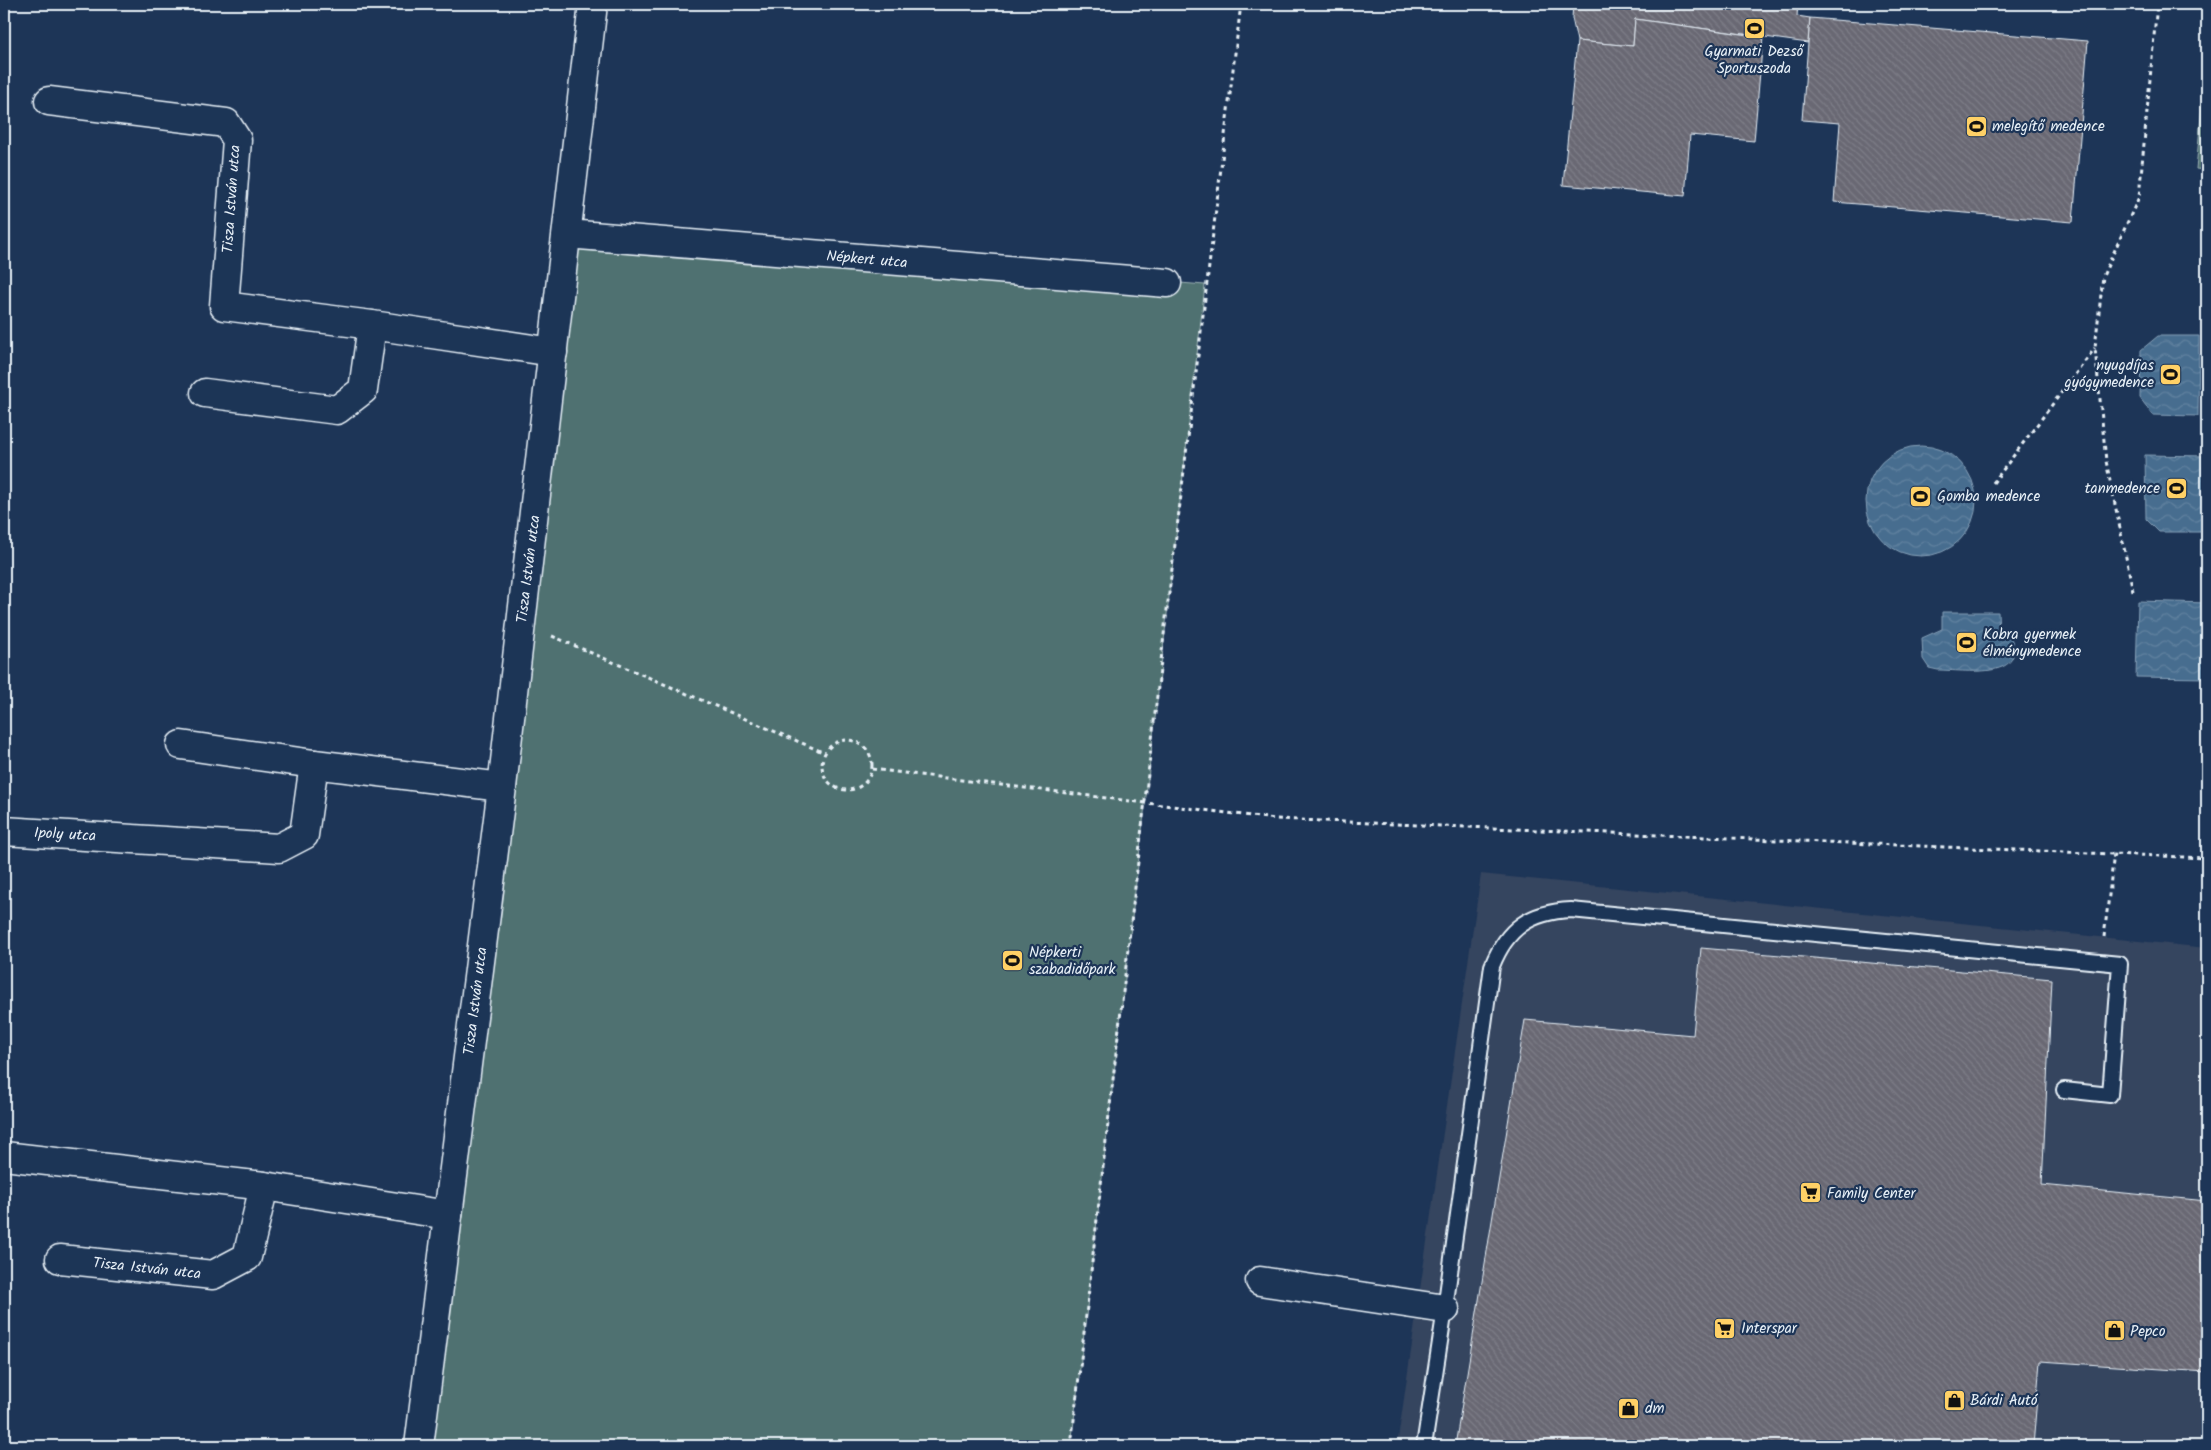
<svg xmlns="http://www.w3.org/2000/svg" width="2211" height="1450" font-family="Kalam,sans-serif">
<defs>
<pattern id="water-waves" width="16" height="10" patternUnits="userSpaceOnUse" patternTransform="scale(1.25)"><rect width="16" height="10" fill="#476d8f"/><path d="M0 5q4-4 8 0t8 0" fill="none" stroke="#6282a0"/></pattern>
<pattern id="building-back-hatch" width="6" height="6" patternUnits="userSpaceOnUse" patternTransform="scale(1.25)"><rect width="6" height="6" fill="#696873"/><path d="M-1 5l2 2M0 0l6 6M5-1l2 2" fill="none" stroke="#7e7e88"/></pattern>
</defs>
<rect width="100%" height="100%" fill="#1d3557"/>
<filter id="ink" filterUnits="userSpaceOnUse"><feTurbulence type="fractalNoise" baseFrequency=".02" numOctaves="2"/><feDisplacementMap in="SourceGraphic" scale="10" xChannelSelector="R" yChannelSelector="G"/><feConvolveMatrix kernelMatrix="1 2 1 2 8 2 1 2 1" color-interpolation-filters="sRGB"/></filter>
<g filter="url(#ink)">
<polygon fill="#34445f" points="1481,874 2207,948 2207,1446 1397,1446"/>
<g fill="#4f7171" stroke="#9cb1b4">
<polygon points="2207,52 2207,170 2196,169"/>
<polygon points="567,234 1205,285 1071,1446 419,1446"/>
</g>
<g fill="url(#water-waves)" stroke="#87a2b9">
<polygon points="2158,336 2199,336 2198,416 2153,415 2140,398 2141,350"/>
<circle cx="1921" cy="501" r="55"/>
<polygon points="2145,455 2207,456 2207,532 2159,532 2146,519"/>
<polygon points="2138,601 2207,603 2207,678 2136,677"/>
<path d="M1942,612H1998L1999,634L2011,638C2028,681 1963,670 1938,670L1929,668L1923,659L1922,638L1942,629Z"/>
</g>
<g fill="url(#building-back-hatch)" stroke="#e8f1f8">
<polygon points="1573,4 1798,4 1797,16 1810,18 1808,43 1635,19 1633,46 1577,41 1572,18"/>
<polygon points="1810,18 2088,41 2073,222 1834,202 1840,123 1802,120"/>
<polygon points="1635,19 1763,37 1754,141 1690,135 1685,196 1563,185 1577,41 1633,46"/>
<polygon points="1701,948 2052,979 2042,1185 2207,1201 2207,1372 2040,1361 2033,1446 1646,1446 1605,1443 1605,1446 1455,1446 1525,1020 1693,1035"/>
</g>
<g fill="none" stroke-linecap="round" stroke-linejoin="round">
<defs>
<path id="lane" d="M1424,1446L1445,1309L1492,966C1507,928 1530,912 1571,910L2120,964L2110,1095L2064,1090"/>
<g id="street">
<polyline points="49,101 226,123 237,140 224,306 372,325 553,352"/>
<polyline points="567,234 1167,283"/>
<polyline points="205,393 337,410 363,390 372,325"/>
<polyline points="181,745 314,764"/>
<polyline points="4,831 279,848 304,835 314,764 502,787"/>
<polyline points="4,1156 264,1186 448,1215"/>
<polyline points="60,1259 213,1275 247,1257 264,1186"/>
<polyline points="1260,1281 1445,1309"/>
<polyline points="419,1446 502,787 593,4"/>
</g>
</defs>
<use href="#lane" stroke="#e8f1f8" stroke-width="18"/>
<use href="#street" stroke="#e8f1f8" stroke-width="31"/>
<g stroke="#e8f1f8" stroke-width="3" stroke-dasharray="4 4" stroke-linecap="butt">
<polyline points="1993,483 2095,348"/>
<polyline points="2133,591 2106,461 2095,348 2103,276 2139,197 2157,4"/>
<polyline points="552,636 825,753"/>
<circle cx="847" cy="765" r="25"/>
<polyline points="872,769 1276,819 2207,858"/>
<polyline points="2104,937 2114,853"/>
<polyline points="1071,1446 1165,626 1241,4"/>
</g>
<use href="#lane" stroke="#1d3557" stroke-width="14"/>
<use href="#street" stroke="#1d3557" stroke-width="28"/>
</g>
</g>
<defs>
<symbol id="stadium-square" viewBox="-11 -11 22 22"><rect x="-9" y="-9" width="18" height="18" rx="4" fill="#ffd166" stroke="#1d3557"/><path d="M0-5a6.5 5 0 1 0 0 10a6.5 5 0 1 0 0-10ZM-3.5-1.8h7v3.6h-7Z" fill="#111"/></symbol>
<symbol id="supermarket-square" viewBox="-11 -11 22 22"><rect x="-9" y="-9" width="18" height="18" rx="4" fill="#ffd166" stroke="#1d3557"/><path d="M-6-5.5h2.5l.6 2H6L4.5 2H-2.5L-4.4-4H-6ZM-1.5 3.2a1.3 1.3 0 1 0 .1 0ZM3 3.2a1.3 1.3 0 1 0 .1 0Z" fill="#111"/></symbol>
<symbol id="shop-square" viewBox="-11 -11 22 22"><rect x="-9" y="-9" width="18" height="18" rx="4" fill="#ffd166" stroke="#1d3557"/><path d="M-5-2.5h2.3a2.7 3.5 0 0 1 5.4 0H5L5.5 6h-11ZM-1.5-2.5h3a1.5 2.3 0 0 0-3 0Z" fill="#111"/></symbol>
</defs>
<g fill-rule="evenodd">
<use href="#stadium-square" x="1742" y="16" width="25" height="25"/>
<use href="#stadium-square" x="1964" y="114" width="25" height="25"/>
<use href="#stadium-square" x="2158" y="362" width="25" height="25"/>
<use href="#stadium-square" x="2164" y="476" width="25" height="25"/>
<use href="#stadium-square" x="1908" y="484" width="25" height="25"/>
<use href="#stadium-square" x="1954" y="630" width="25" height="25"/>
<use href="#stadium-square" x="1000" y="948" width="25" height="25"/>
<use href="#supermarket-square" x="1798" y="1180" width="25" height="25"/>
<use href="#supermarket-square" x="1712" y="1316" width="25" height="25"/>
<use href="#shop-square" x="2102" y="1318" width="25" height="25"/>
<use href="#shop-square" x="1942" y="1388" width="25" height="25"/>
<use href="#shop-square" x="1616" y="1396" width="25" height="25"/>
</g>
<g text-anchor="middle" stroke-width="4.5" stroke-linejoin="round" paint-order="stroke">
<g font-size="15" fill="#e8f1f8" stroke="#1d3557" text-anchor="start">
<text x="1754" y="56" text-anchor="middle">Gyarmati Dezső<tspan x="1754" dy="17">Sportuszoda</tspan></text>
<text x="1992" y="131">melegítő medence</text>
<text x="2154" y="370" text-anchor="end">nyugdíjas<tspan x="2154" dy="17">gyógymedence</tspan></text>
<text x="2160" y="493" text-anchor="end">tanmedence</text>
<text x="1937" y="501">Gomba medence</text>
<text x="1983" y="639">Kobra gyermek<tspan x="1983" dy="17">élménymedence</tspan></text>
<text x="1029" y="957">Népkerti<tspan x="1029" dy="17">szabadidőpark</tspan></text>
<text x="1827" y="1198">Family Center</text>
<text x="1741" y="1333">Interspar</text>
<text x="2130" y="1336">Pepco</text>
<text x="1970" y="1405">Bárdi Autó</text>
<text x="1645" y="1413">dm</text>
</g>
<g font-size="15" fill="#e8f1f8" stroke="#1d3557">
<text transform="translate(231 199) rotate(-86)" y="5">Tisza István utca</text>
<text transform="translate(867 259) rotate(5)" y="5">Népkert utca</text>
<text transform="translate(528 569) rotate(-83)" y="5">Tisza István utca</text>
<text transform="translate(65 834) rotate(3)" y="5">Ipoly utca</text>
<text transform="translate(475 1001) rotate(-83)" y="5">Tisza István utca</text>
<text transform="translate(147 1268) rotate(6)" y="5">Tisza István utca</text>
</g>
</g>
<rect width="2211" height="1450" fill="none" stroke="#1d3557" stroke-width="20"/>
<rect x="10" y="10" width="2191" height="1430" fill="none" stroke="#e8f1f8" stroke-width="2" filter="url(#ink)"/>
</svg>
